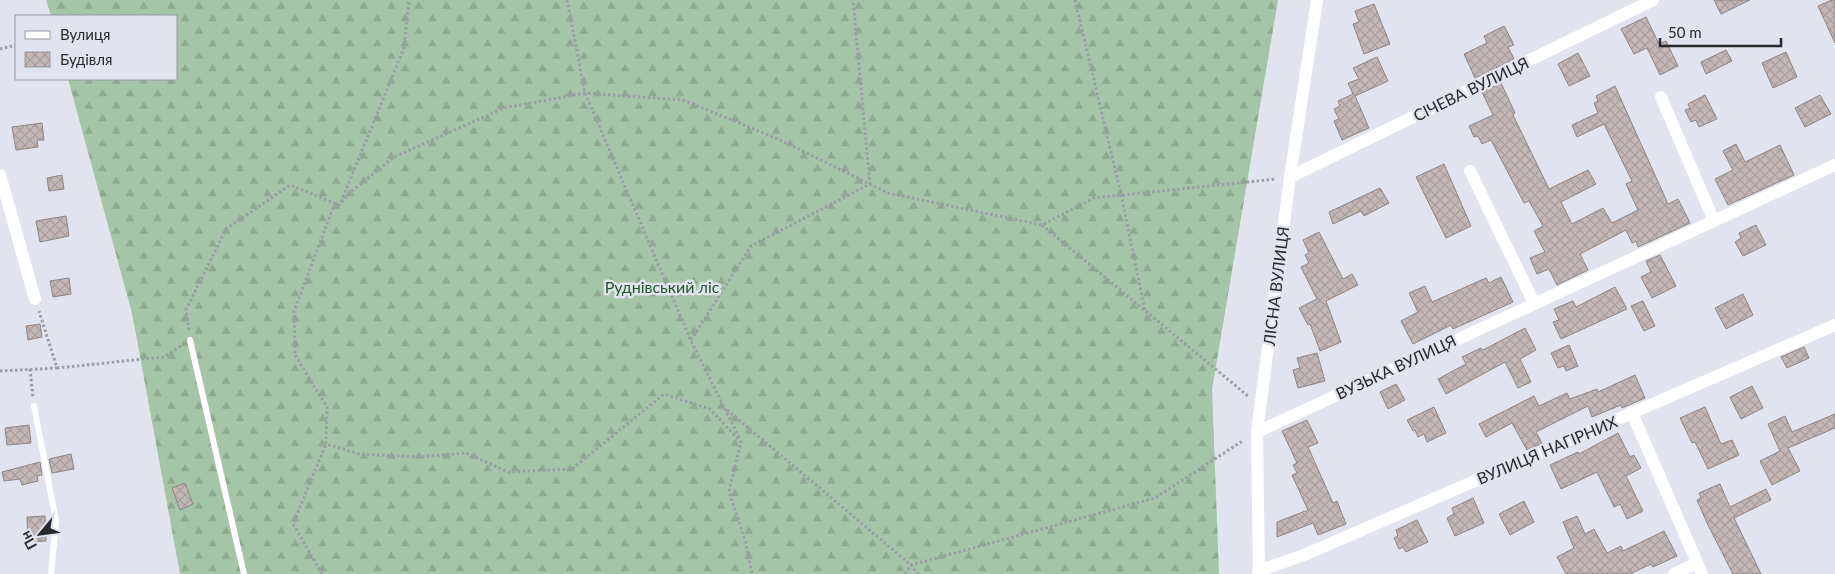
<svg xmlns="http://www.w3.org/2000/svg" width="1835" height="574" font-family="Lato,sans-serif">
<defs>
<pattern id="forest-firs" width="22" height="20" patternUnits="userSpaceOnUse" patternTransform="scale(1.25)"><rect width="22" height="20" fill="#a5c5a7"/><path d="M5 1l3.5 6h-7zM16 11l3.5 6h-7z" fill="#8ea990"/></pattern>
<pattern id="building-cross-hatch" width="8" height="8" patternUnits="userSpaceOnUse" patternTransform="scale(1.25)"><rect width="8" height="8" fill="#c2b7b6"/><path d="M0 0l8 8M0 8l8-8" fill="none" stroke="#a79d9d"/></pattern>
</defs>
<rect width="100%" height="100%" fill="#e1e4ee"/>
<polygon fill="url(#forest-firs)" points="46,0 1278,0 1212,389 1219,574 180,574 132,313 68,79 176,79 176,16 51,16"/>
<g fill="url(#building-cross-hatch)" stroke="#8e8482">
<polygon points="1714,0 1750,0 1721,14"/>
<polygon points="1832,0 1835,0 1835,43 1818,6"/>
<polygon points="1374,4 1390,44 1364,54 1353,24 1359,22 1355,11"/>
<polygon points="1646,17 1659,44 1666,41 1678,66 1660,75 1647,48 1634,54 1621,29"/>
<polygon points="1504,26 1514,45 1508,47 1514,59 1475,78 1464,54 1487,43 1484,36"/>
<polygon points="1726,50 1732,61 1706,74 1701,62"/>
<polygon points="1786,52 1797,77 1773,88 1762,63"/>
<polygon points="1578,53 1590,76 1569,86 1558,64"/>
<polygon points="1377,57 1388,81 1355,96 1369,128 1342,140 1334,121 1339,119 1334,109 1340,106 1338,101 1353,94 1348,83 1359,79 1353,68"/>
<polygon points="1501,83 1515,113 1513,115 1549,189 1588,170 1596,184 1561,202 1572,224 1603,208 1612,223 1638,210 1626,184 1632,181 1604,124 1577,137 1572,125 1598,113 1594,103 1598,101 1596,96 1615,86 1668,204 1678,199 1690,223 1638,247 1636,241 1632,243 1626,230 1580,254 1588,270 1557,285 1549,269 1537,274 1530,258 1545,252 1534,231 1543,226 1529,201 1524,203 1491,140 1482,144 1478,136 1474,137 1469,126 1493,115 1482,92"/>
<polygon points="1705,95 1717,119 1699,127 1696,120 1691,122 1685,110 1690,108 1688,104"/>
<polygon points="1820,95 1831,114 1805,127 1795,108"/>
<polygon points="42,123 44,140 37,140 38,147 16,150 12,127"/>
<polygon points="1736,144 1745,162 1780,145 1794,175 1728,205 1715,179 1733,170 1723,151"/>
<polygon points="1444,164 1471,226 1446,238 1416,177"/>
<polygon points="62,175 64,189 49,191 47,178"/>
<polygon points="1380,188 1389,203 1364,216 1361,211 1333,224 1329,212"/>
<polygon points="66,216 69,236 40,242 36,221"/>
<polygon points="1756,225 1766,245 1743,256 1735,242 1741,238 1739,233"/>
<polygon points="1319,232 1343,279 1352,274 1358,285 1326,301 1341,342 1320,351 1310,324 1308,325 1299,308 1317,299 1301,267 1309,263 1305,255 1309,253 1303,240"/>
<polygon points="1660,255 1676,286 1652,298 1641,277 1651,272 1646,261"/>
<polygon points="1501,277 1513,302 1453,329 1451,325 1413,344 1401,321 1418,312 1409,293 1425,286 1432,302 1486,278 1489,283"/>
<polygon points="69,278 71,294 53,297 50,281"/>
<polygon points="1615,287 1627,309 1561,339 1553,322 1559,320 1554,309 1573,301 1576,307"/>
<polygon points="1743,294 1753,315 1726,329 1715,308"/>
<polygon points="1643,301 1655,326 1644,331 1631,306"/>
<polygon points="40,324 42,337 28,340 26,326"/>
<polygon points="1525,328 1536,350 1520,359 1531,382 1518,388 1505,362 1446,394 1438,379 1466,364 1462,357 1481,348 1483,350"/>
<polygon points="1569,345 1578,366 1566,371 1564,366 1558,368 1551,353"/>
<polygon points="1804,347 1809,358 1787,368 1781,357"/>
<polygon points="1317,353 1325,381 1298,388 1293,370 1300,368 1297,358"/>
<polygon points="1635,375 1645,398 1622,408 1621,405 1592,417 1588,406 1536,432 1542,443 1527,450 1512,423 1486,437 1479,424 1534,396 1539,406 1567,393 1570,399 1597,389 1598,392"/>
<polygon points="1396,384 1405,400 1388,409 1380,392"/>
<polygon points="1752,386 1763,408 1741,419 1730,397"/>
<polygon points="1434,407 1446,433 1427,442 1424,434 1418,437 1415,430 1413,431 1407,420"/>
<polygon points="1705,407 1721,444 1732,440 1739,455 1708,469 1695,442 1692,443 1680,418"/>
<polygon points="1835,414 1835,428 1788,448 1800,471 1772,485 1760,461 1780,451 1768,424 1785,416 1792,432"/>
<polygon points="1307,420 1318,443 1308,447 1333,503 1337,501 1346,524 1318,535 1313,523 1277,537 1277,522 1308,510 1292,475 1297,473 1293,465 1297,463 1282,431"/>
<polygon points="29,425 31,443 7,445 5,428"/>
<polygon points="1618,433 1630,457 1634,455 1641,468 1626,476 1643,511 1627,519 1620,504 1614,507 1597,472 1561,489 1550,465 1578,452 1579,454"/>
<polygon points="71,454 74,469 52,473 49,459"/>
<polygon points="40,462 42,475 37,476 38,481 22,485 20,479 4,481 2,472"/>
<polygon points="185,483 193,504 180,510 172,488"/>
<polygon points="1720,484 1730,507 1766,489 1771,500 1734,518 1761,574 1733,574 1708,525 1697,500 1701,498 1699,493"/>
<polygon points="1473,498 1484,523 1455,536 1447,518 1454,514 1452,508"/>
<polygon points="1524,501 1534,522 1510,535 1499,514"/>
<polygon points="45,516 46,541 28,542 27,517"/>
<polygon points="1577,516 1585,534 1594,529 1607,553 1621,546 1623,551 1664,531 1677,556 1653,567 1651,564 1630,574 1566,574 1557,557 1574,548 1563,522"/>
<polygon points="1417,520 1428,542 1406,552 1403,547 1399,549 1394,538 1398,536 1396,530"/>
</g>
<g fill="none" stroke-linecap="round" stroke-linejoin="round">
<g stroke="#9b9da5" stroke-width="3" stroke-dasharray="2.5 2.5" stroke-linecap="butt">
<polyline points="567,0 585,93 691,341 740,439"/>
<polyline points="1075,0 1121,194 1145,311"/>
<polyline points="0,49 16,45"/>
<polyline points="341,202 404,48 409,0"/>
<polyline points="335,203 294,311 295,355 327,407 326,444 360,454 417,457 466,453 508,472 572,469 664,394 710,409 741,442 729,491 746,543 752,574"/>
<polyline points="1042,225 1248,396"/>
<polyline points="189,330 186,310 226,229 290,185 339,205 352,191 394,157 504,108 585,93 683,100 778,139 888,193 1042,225 1094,198 1276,179"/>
<polyline points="691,340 751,246 870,184 853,0"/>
<polyline points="57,368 164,357 181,346"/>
<polyline points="30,369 33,398"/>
<polyline points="0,371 57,368 39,311"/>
<polyline points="727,410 911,565 918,574"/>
<polyline points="322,574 293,524 326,444"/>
<polyline points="905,574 911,565 1155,498 1244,440"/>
</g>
<g stroke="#fff" stroke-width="6">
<polyline points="190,340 244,574"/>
<polyline points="34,406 56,521 51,574"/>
</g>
<g stroke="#fff" stroke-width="12">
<polyline points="1661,97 1714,221"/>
<polyline points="1470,171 1534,303"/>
<polyline points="0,175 35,299"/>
<polyline points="1290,177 1653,0"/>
<polyline points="1632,413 1702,574"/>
<polyline points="1257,432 1835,165"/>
<polyline points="1258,571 1304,555 1835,325"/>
<polyline points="1259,574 1257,432 1290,177 1317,0"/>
<polyline points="1674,574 1697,563"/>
</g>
</g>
<g text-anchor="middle" stroke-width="5" stroke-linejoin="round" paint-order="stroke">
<g font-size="16" fill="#28292c" stroke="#e1e4ee">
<text transform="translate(1471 89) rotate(-26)" y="6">СІЧЕВА ВУЛИЦЯ</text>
<text transform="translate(1276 286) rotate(-83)" y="6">ЛІСНА ВУЛИЦЯ</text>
<text transform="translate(1396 367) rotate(-25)" y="6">ВУЗЬКА ВУЛИЦЯ</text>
<text transform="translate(1547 450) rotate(-23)" y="6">ВУЛИЦЯ НАГІРНИХ</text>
</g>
<g font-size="16" fill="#1d5926" stroke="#e1e4ee">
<text x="662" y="293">Руднівський ліс</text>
</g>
</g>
<rect x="15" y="15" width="162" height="65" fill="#e1e4ee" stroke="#9799a0"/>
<rect x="25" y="31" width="25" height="8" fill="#ffffff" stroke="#9799a0"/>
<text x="60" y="40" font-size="15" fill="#28292c">Вулиця</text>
<rect x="25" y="52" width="25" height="15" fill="url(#building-cross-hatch)" stroke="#9799a0"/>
<text x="60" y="65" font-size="15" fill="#28292c">Будівля</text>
<g transform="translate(40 534) rotate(241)" stroke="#e1e4ee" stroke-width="4" paint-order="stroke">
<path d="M0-4L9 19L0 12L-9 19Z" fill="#28292c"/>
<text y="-8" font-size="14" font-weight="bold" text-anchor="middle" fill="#28292c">Пн</text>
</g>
<path d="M1660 38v8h121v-8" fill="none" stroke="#28292c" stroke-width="2.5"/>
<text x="1668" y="38" font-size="15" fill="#28292c" stroke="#e1e4ee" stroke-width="4" paint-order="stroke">50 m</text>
</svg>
